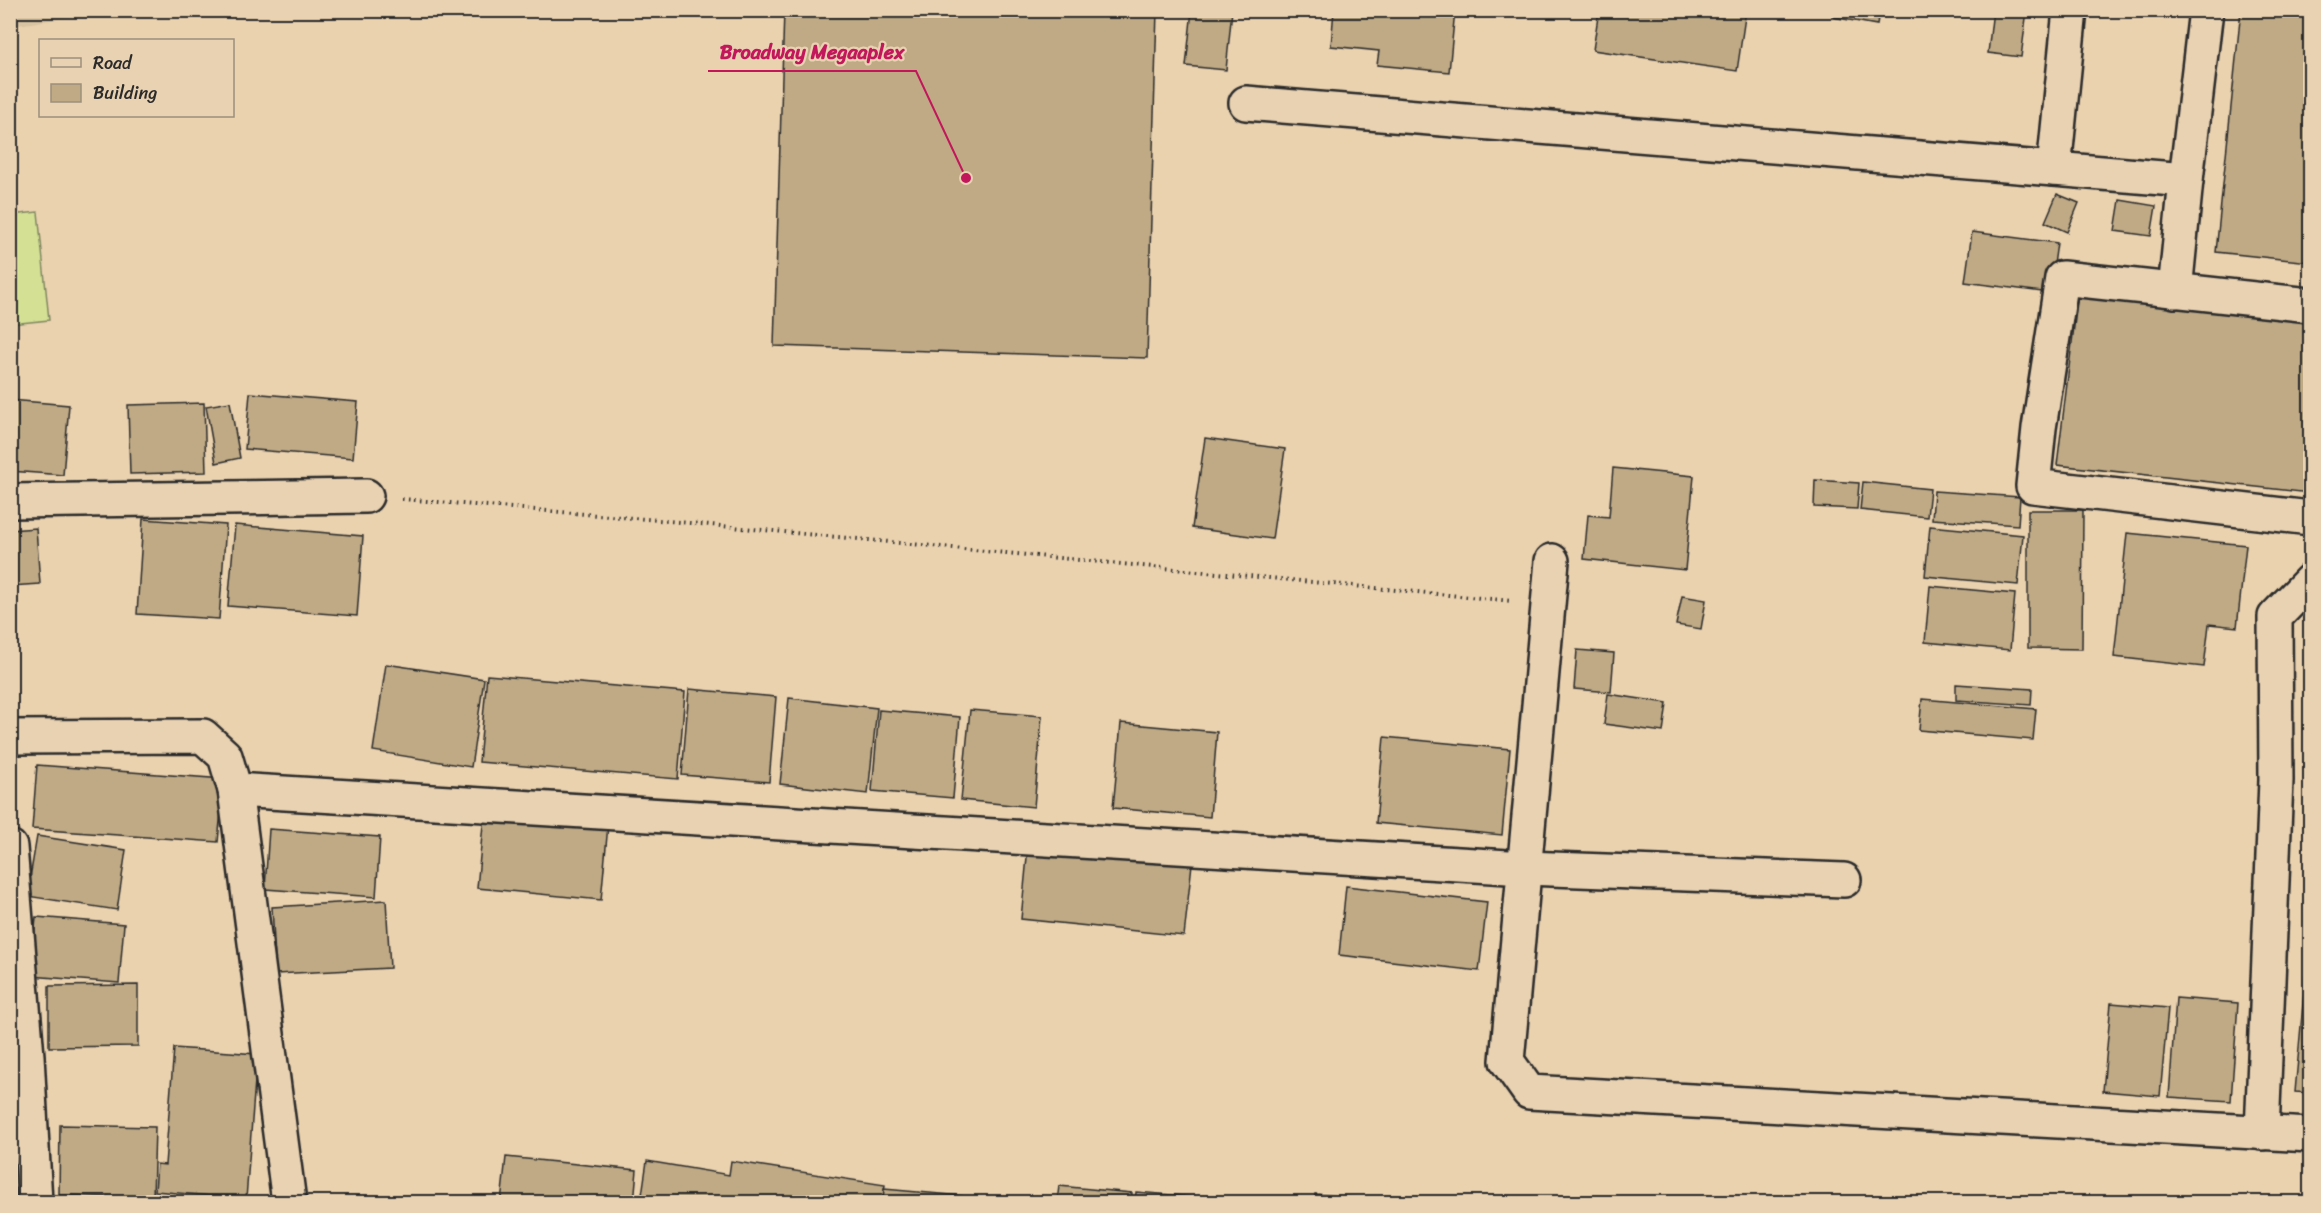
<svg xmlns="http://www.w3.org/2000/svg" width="2321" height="1213" font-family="Sriracha,sans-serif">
<rect width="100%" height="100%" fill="#ead2af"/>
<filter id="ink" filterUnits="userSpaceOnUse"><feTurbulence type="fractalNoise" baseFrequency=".0167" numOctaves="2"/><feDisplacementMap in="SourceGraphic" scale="12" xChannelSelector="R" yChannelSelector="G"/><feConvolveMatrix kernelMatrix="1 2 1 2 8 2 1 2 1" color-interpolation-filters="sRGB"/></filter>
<g filter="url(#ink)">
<polygon fill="#d9c3a0" points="11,10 112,10 112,11 11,26"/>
<polygon fill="#d4e194" stroke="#808660" stroke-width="1.5" points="38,212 49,320 11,324 11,215"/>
<g fill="#bfaa85" stroke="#2b2b2b" stroke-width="1.5">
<polygon points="784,10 1157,10 1147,358 774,346"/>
<polygon points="1192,10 1232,10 1226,70 1186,66"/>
<polygon points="1334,10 1455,10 1449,72 1377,65 1379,51 1331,46"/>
<polygon points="1599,10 1746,10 1737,71 1593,50"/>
<polygon points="1833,10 1879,10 1877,25 1832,17"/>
<polygon points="1993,10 2027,10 2021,57 1988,53"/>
<polygon points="2241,10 2310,10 2310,262 2216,252"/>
<polygon points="2057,194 2079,203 2067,232 2045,222"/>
<polygon points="2120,200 2156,206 2151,236 2115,231"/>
<polygon points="1972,232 2057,243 2050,293 1965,282"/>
<polygon points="2078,294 2310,318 2310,493 2057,465"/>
<polygon points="250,393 358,402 353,458 245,449"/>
<polygon points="10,400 69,405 63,475 10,471"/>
<polygon points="230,402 240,458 216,463 206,406"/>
<polygon points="204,403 206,472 130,474 128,405"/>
<polygon points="1205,438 1285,449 1272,539 1192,528"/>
<polygon points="1613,468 1694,476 1685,570 1584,559 1588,515 1609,517"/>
<polygon points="1815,480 1859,483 1857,509 1814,507"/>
<polygon points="1863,482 1930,489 1927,517 1860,510"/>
<polygon points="1934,491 2020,497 2018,525 1932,519"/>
<polygon points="2028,510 2083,510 2082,649 2028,648"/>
<polygon points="143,519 226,525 219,619 137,614"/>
<polygon points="235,525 363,536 357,616 228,606"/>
<polygon points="1930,526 2023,535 2018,585 1925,576"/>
<polygon points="36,528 40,584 10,586 10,530"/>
<polygon points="2127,533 2246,545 2237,627 2209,624 2204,667 2114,657"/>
<polygon points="1930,586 2015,594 2010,650 1925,642"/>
<polygon points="1682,596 1706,600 1701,629 1676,625"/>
<polygon points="1577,650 1614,653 1611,692 1574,689"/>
<polygon points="386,664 484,679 471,767 373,751"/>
<polygon points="487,675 685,692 678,779 479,762"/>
<polygon points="1956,684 2032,689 2031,705 1956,700"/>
<polygon points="689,689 776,697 769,782 682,775"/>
<polygon points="1608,694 1667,703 1663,732 1604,724"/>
<polygon points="789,698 877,708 868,794 780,784"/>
<polygon points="1922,699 2036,709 2033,740 1919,730"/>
<polygon points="879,710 960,717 953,798 872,791"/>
<polygon points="970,710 1042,716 1034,807 961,800"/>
<polygon points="1121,723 1217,732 1210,817 1113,808"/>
<polygon points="1384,737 1510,749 1502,835 1376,823"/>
<polygon points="37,765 224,779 218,842 32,829"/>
<polygon points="484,814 608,825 601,900 477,888"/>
<polygon points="269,829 380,837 376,897 265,889"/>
<polygon points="37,836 126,850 117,910 27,896"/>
<polygon points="1028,847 1192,864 1184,936 1021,919"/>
<polygon points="1346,886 1487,902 1479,971 1339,955"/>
<polygon points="386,900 390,968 276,974 272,907"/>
<polygon points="36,917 124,924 119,983 31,976"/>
<polygon points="2306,970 2310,970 2310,1093 2295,1092"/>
<polygon points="138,985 138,1046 49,1047 49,986"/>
<polygon points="2176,998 2238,1003 2231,1101 2169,1097"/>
<polygon points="2111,1003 2168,1008 2160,1096 2103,1091"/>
<polygon points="174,1048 257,1054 246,1199 155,1191 157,1164 165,1165"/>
<polygon points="60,1125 155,1127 153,1198 59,1195"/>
<polygon points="506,1157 637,1170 634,1202 501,1202"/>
<polygon points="647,1161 729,1175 731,1161 885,1185 882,1202 641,1202"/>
<polygon points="1059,1186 1132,1193 1131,1202 1057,1202"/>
<polygon points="884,1189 962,1196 961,1202 883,1202"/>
<polygon points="1136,1192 1206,1198 1206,1202 1135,1202"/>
<polygon points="1315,1194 1368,1199 1368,1202 1314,1202"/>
<polygon points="1216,1196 1292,1202 1216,1202"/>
<polygon points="1374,1198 1420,1202 1373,1202"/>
</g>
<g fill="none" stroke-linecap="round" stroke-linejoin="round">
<defs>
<g id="minor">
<polyline points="1246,103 2054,169 2070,10"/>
<polyline points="2054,169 2186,180 2175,291"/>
<polyline points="2186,180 2206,10"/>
<polyline points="2310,305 2062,278 2039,428 2033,486 2310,518"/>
<polyline points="10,501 366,496"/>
<polyline points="1552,561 1507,1061 1529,1092 2310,1135"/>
<polyline points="10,737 203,736 225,756 235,790 289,1202"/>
<polyline points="235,790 1525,868 1844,880"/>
<polyline points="10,847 27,1056 35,1202"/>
<polyline points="2262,1133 2276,780 2275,617 2310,581"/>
</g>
</defs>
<use href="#minor" stroke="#2b2b2b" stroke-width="38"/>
<polyline stroke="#2b2b2b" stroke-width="4" stroke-dasharray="1.5 4.5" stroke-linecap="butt" points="402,499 658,520 1512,601"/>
<use href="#minor" stroke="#e9d2b2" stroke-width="33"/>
</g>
</g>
<path fill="none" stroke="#c2185b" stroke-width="2" d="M966 178L916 71H708"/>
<circle fill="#c2185b" stroke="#e9d2b2" stroke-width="2" cx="966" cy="178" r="6"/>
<g font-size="20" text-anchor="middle" font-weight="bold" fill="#c2185b" stroke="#e9d2b2" stroke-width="4.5" stroke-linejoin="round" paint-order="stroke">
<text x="812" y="59">Broadway Megaaplex</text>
</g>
<rect width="2321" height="1213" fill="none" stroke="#e9d2b2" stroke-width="36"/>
<rect x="18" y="18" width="2285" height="1177" fill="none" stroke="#2b2b2b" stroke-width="2" filter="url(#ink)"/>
<rect x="39" y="39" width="195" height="78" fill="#e9d2b2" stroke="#9d8f7c" stroke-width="1.5"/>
<rect x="51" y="58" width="30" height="9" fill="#e9d2b2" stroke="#9d8f7c" stroke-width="1.5"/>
<text x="93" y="69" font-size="18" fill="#2b2b2b">Road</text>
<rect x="51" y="84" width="30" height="18" fill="#bfaa85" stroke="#9d8f7c" stroke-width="1.5"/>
<text x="93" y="99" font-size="18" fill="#2b2b2b">Building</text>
</svg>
